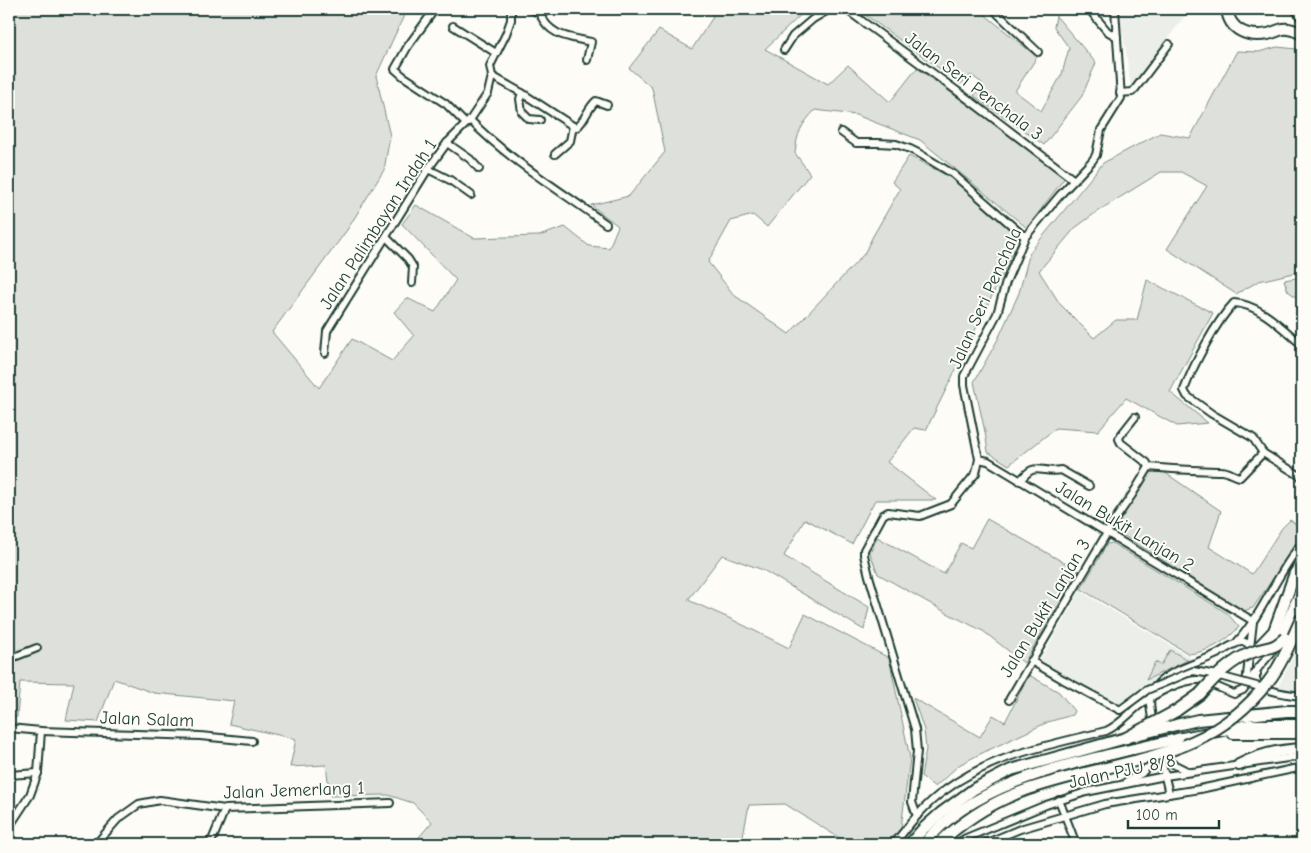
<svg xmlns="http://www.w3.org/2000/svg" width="1311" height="853" font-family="'Comic Neue',sans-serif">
<rect width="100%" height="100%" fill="#fdfcf7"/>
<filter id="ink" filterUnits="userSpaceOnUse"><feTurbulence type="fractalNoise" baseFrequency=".02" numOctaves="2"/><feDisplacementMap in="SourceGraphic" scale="10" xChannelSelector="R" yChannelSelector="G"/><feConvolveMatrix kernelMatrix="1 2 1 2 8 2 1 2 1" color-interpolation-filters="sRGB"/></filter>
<g filter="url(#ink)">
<g fill="#eceee9">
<polygon points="1119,9 1180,9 1186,14 1131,88 1125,45 1120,25"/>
<polygon points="1080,591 1193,659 1160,676 1119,704 1040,661"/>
<polygon points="1302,639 1302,699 1296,699 1278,687"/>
</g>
<g fill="#dde0db" stroke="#7e8e88">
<path d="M9,9H407L376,76L390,136L384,170L347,230L272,332L319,388L352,339L392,361L414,336L394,312L407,298L435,312L456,280L402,224L416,205L474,238L539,236L565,227L589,246L609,248L618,226L591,205L629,196L665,152L652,88L629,68L659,30L692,49L713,17L710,9H807L765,49L828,84L848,65L890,102L917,68L1066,176L1027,228L920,140L856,115L815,110C801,125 797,133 795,153L810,174L767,227L753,215L731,221L708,262L734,295L789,334L864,254L873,236L900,189L892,182L909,156L950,177L1020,239L926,430L914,428L887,462L936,500H875L852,544L805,519L784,556L869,607L864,630L763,570L722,555L688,600L731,619L789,648L805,614L889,658L910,758L901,828L886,844H849L785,804L749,805L742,841L747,844H413L432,822L413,803L388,795L330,796L326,765L290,767L296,739L229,724L234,701L154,693L114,679L98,722L66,720L74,683L20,682L17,717L9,718V667L15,663L9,655Z"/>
<polygon points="857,9 978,9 1037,57 1015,91 1041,111 1062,74 1069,48 1054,27 1056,16 1096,63 1082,96 1044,145 974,96 982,83 971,75 961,84"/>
<polygon points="1277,47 1297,49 1302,54 1302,269 1298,272 1259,281 1236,294 1167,249 1207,186 1181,172 1161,172 1098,211 1075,228 1039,271 1060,304 1094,338 1116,320 1137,320 1147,280 1213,313 1170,392 1208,423 1177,426 1126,398 1098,431 1056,428 1009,465 988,452 985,432 974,382 998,339 1019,293 1030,252 1103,163 1160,133 1190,138 1237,51 1259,52"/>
<polygon points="1296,278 1302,280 1302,297 1296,297 1288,291 1284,280"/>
<polygon points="1150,472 1164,472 1221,511 1209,547 1252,574 1282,528 1290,520 1302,528 1302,536 1253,608 1243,611 1121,534 1120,520"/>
<polygon points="987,519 1079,571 1024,663 983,631 947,613 878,574 870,553 877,537 944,574 961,543 971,548"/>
<path d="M1112,543L1227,613L1239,627C1226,642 1208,652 1189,654L1081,589L1107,544Z"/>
<polygon points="1170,650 1188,660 1146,680 1155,662 1161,665"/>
<polygon points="1029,675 1059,692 1074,711 1072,715 1048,722 978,755 959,765 935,787 921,776 926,749 924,730 913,698 980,737 993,715 1005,722"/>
</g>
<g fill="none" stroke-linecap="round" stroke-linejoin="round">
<defs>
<g id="minor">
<polyline points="435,9 408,46 395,69 403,76 446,104 466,124"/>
<polyline points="531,9 540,14 550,9"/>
<polyline points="995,9 998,14 1038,52"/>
<polyline points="1089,9 1107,31 1117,37"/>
<path d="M540,14C550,37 570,37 591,42L587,60"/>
<polyline points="453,26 496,53"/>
<polyline points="784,50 793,36 813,19 830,9 847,10 972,102 1074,180"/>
<polyline points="492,76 522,93 520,99 522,112 529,119 540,120"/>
<path d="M522,93L573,126L577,127C586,119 587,109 596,101L607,105"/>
<polyline points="1120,93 1132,92 1135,89 1169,44"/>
<path d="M470,120C510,161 560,190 606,224"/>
<polyline points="841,132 856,143 878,143 896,144 910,149 920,154 953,174 1025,237"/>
<polyline points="447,143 470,159 479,169"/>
<polyline points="555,154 570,141 573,126"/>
<polyline points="428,169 450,180 471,195"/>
<polyline points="386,237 408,259 413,267 412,283"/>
<path d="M1302,345C1284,330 1260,304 1234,303C1215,323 1194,364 1184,390L1187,396L1212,414L1253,438L1263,453L1302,477"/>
<polyline points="325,353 327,331 428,169 447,143 470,120 488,93 492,76 490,66 506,34 511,20 511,9"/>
<polyline points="1135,417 1120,436 1119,439 1121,443 1147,463 1149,467"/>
<polyline points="979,459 988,461 1253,621"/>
<path d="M1149,467C1175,470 1196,470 1221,471C1229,471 1233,476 1240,477L1263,453"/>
<path d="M1020,481C1036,460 1039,474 1061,470L1089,486"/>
<path d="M1237,642C1264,612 1277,573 1302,543"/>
<polyline points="9,659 37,648"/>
<polyline points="1031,661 1064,680"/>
<path d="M1257,674C1248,690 1291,695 1302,696"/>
<polyline points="1246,684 1253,622"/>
<polyline points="1215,686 1234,694 1243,690 1259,667 1272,652 1302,584"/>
<polyline points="1009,700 1114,521 1132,495 1149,467"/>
<path d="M1152,719C1151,710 1148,701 1152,692C1161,672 1199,663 1217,654C1225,650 1233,643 1241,642C1246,641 1248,643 1250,647"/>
<polyline points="9,728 41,731 200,736 252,741"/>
<polyline points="1159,751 1169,794"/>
<polyline points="1160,753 1169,762 1189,772"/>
<polyline points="9,775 38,773"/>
<polyline points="1127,781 1142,773 1157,755"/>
<polyline points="1059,800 1076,844"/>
<polyline points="917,816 912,802 917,751 915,729 869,576 864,555 864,550 883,515 888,512 920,516 951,504 976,473 979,459 964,385 964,376 997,314 1006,282 1025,237 1060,195 1092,161 1096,155 1101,130 1121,98 1115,9"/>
<polyline points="9,827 30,795 38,773 41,731"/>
<polyline points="96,844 118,819 139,804 160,800 225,809 390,803"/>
<polyline points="209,844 213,838 225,809"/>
<path d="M894,844C909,825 924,805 944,791C991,755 1050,745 1106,731C1118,726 1127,716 1137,707C1154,694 1182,678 1204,680"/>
<polyline points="957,844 966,838 1046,805 1086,792 1165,776 1302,756"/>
<polyline points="984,844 1020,829 1105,804 1200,789 1293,769 1302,768"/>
</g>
<g id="highway">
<path d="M1227,9C1229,30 1248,38 1268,34C1273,33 1278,30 1283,29C1290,28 1296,31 1302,34"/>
<polyline points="1297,9 1302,16"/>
<polyline points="1285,638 1302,605"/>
<polyline points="1255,651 1274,631 1295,573 1302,563"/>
<polyline points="1176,711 1200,694"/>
<polyline points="1176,725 1198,720 1287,711 1302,711"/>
<polyline points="1233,733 1302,733"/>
<polyline points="1177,739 1249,725 1302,725"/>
<path d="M1239,765C1260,754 1279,750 1302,749"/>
<polyline points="910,844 923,829 941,813 974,789 1011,770 1126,738"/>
<path d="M924,844C971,784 1064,765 1134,749"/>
<path d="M938,844C960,824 986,806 1013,795C1034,786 1056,781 1077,775"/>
</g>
</defs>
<use href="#minor" stroke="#1f3d34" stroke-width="10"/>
<use href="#highway" stroke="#1f3d34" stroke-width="14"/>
<use href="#minor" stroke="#fdfcf7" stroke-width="6"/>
<use href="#highway" stroke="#fdfcf7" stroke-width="10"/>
<defs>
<polyline id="minor-bridge" points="1064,680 1120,710 1147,690 1193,671 1212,674 1260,687"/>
<g id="highway-bridge">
<path d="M1200,694C1215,677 1231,660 1253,652C1268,646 1271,651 1285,638"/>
<polyline points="1136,735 1176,725"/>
<polyline points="1126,738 1176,711"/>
<polyline points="1134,749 1177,739"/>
<path d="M1077,775C1153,756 1217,748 1268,682C1283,663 1292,638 1302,617"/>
</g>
</defs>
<use href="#minor-bridge" stroke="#1f3d34" stroke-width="10" stroke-linecap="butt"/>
<use href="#highway-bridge" stroke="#1f3d34" stroke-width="14" stroke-linecap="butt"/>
<use href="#minor-bridge" stroke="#fdfcf7" stroke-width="6"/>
<use href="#highway-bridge" stroke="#fdfcf7" stroke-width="10"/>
</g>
</g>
<g text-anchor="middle" stroke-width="4" stroke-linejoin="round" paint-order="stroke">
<g font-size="18" fill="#1f3d34" stroke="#fdfcf7">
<text transform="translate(974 86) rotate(37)" y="6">Jalan Seri Penchala 3</text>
<text transform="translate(378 224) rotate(-57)" y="6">Jalan Palimbayan Indah 1</text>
<text transform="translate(985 298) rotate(-66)" y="6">Jalan Seri Penchala</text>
<text transform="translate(1125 526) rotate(31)" y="6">Jalan Bukit Lanjan 2</text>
<text transform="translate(1045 608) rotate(-59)" y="6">Jalan Bukit Lanjan 3</text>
<text transform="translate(147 719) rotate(2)" y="6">Jalan Salam</text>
<text transform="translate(1122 771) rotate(-12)" y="6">Jalan PJU 8/8</text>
<text transform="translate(294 790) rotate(-2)" y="6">Jalan Jemerlang 1</text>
</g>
</g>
<rect width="1311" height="853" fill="none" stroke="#fdfcf7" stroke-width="30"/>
<rect x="15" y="15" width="1281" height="823" fill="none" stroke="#1f3d34" stroke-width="2" filter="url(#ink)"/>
<path d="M1128 820v8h91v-8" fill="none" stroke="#1f3d34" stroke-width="2.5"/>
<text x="1136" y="820" font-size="15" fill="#1f3d34" stroke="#fdfcf7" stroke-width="4" paint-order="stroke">100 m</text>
</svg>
